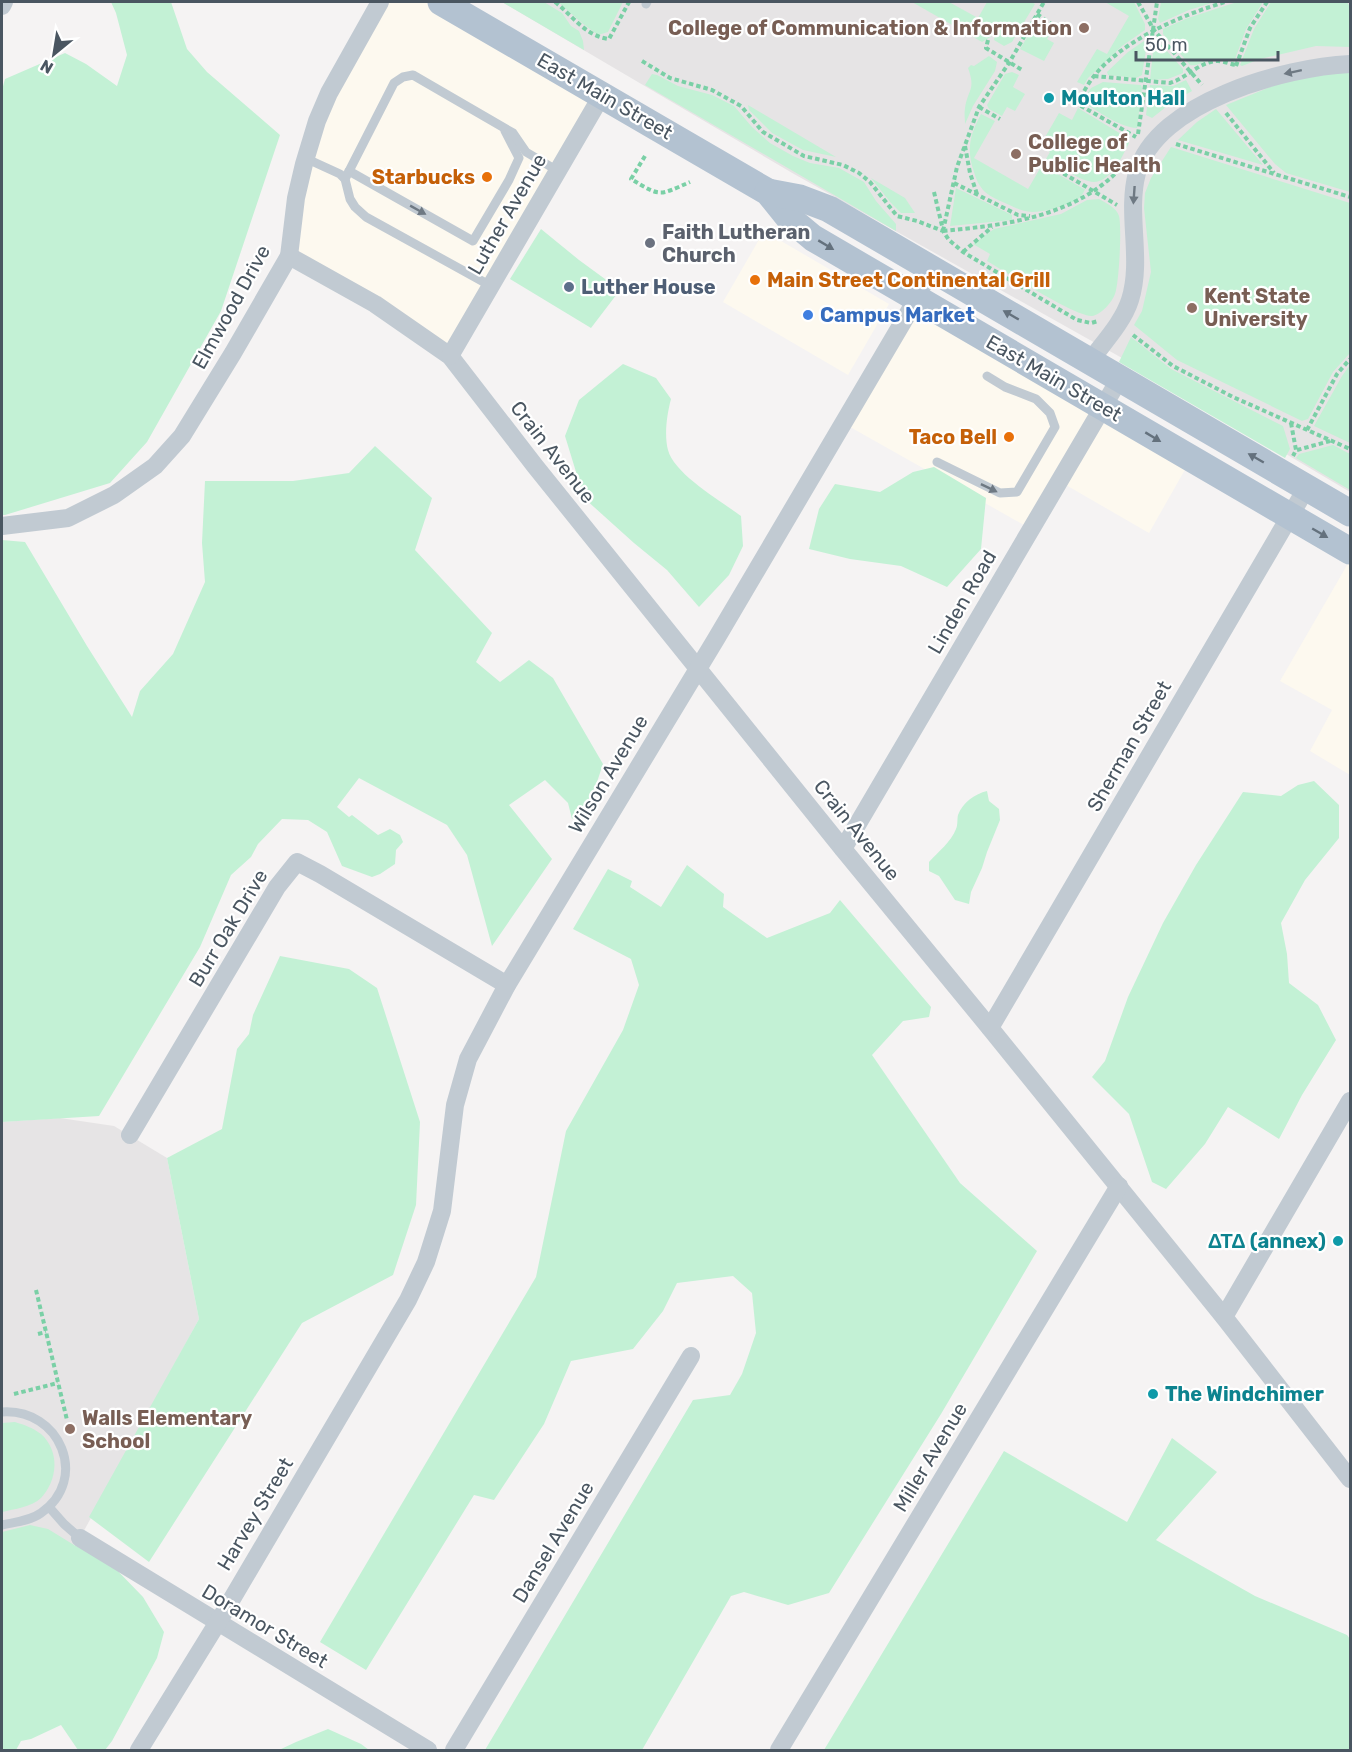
<svg xmlns="http://www.w3.org/2000/svg" width="1352" height="1752" font-family="Rubik,sans-serif">
<rect width="100%" height="100%" fill="#f5f3f3"/>
<g fill="#fdf9ef">
<polygon points="380,2 441,2 602,95 450,356 289,256 304,164"/>
<polygon points="764,231 889,304 848,375 723,302"/>
<polygon points="916,298 1191,459 1149,533 1059,481 1031,529 843,423"/>
<polygon points="1350,560 1350,775 1310,751 1332,710 1280,681"/>
</g>
<g fill="#e6e4e5">
<polygon points="502,2 1350,2 1350,492 1163,381 794,174"/>
<polygon points="60,1118 114,1126 167,1158 199,1319 80,1538 2,1633 2,1122"/>
</g>
<g fill="#c3f1d5">
<polygon points="111,2 171,2 187,49 207,72 280,135 221,311 147,442 110,483 5,515 2,515 2,90 5,79 65,53 86,64 117,86 127,55 116,13"/>
<polygon points="502,2 544,2 562,13 571,26 579,31 583,41 584,50"/>
<polygon points="558,2 623,2 608,32 598,35 582,23"/>
<polygon points="912,2 949,2 978,18 987,2 1031,2 1035,4 1012,42 1004,46 994,40 995,34 982,42"/>
<polygon points="1105,2 1134,2 1145,24 1145,30 1122,46 1088,78 1084,85 1077,82 1097,49 1107,54 1129,16"/>
<polygon points="1161,2 1215,2 1189,10 1160,23 1158,19"/>
<path d="M1237,2H1263L1246,29L1234,62C1224,59 1214,58 1204,62C1198,64 1197,66 1190,65L1163,34V29L1188,18Z"/>
<polygon points="1271,2 1347,2 1350,7 1350,47 1316,46 1260,59 1242,66 1240,65 1254,29"/>
<polygon points="1037,21 1052,30 1047,39 1054,43 1044,61 1020,49"/>
<polygon points="1157,40 1183,69 1183,73 1168,79 1150,80 1154,42"/>
<polygon points="1144,41 1147,43 1142,75 1136,78 1108,75 1107,72 1128,52"/>
<path d="M989,56L997,62L995,71L973,106L965,124C965,119 964,113 965,108C968,89 976,90 968,68L971,65L974,66Z"/>
<polygon points="1012,72 1019,75 1013,87 1025,94 1015,111 1007,107 1002,116 989,109 987,105 1005,74"/>
<polygon points="1335,73 1350,73 1350,192 1286,173 1275,164 1226,105 1285,81"/>
<polygon points="652,74 657,75 678,86 712,95 734,106 752,127 770,143 793,156 810,163 839,168 864,182 876,201 896,224 896,231 645,85"/>
<polygon points="1186,80 1192,91 1171,103 1152,118 1146,115 1150,85 1173,86"/>
<path d="M1103,82L1141,85L1142,88L1137,128C1118,127 1099,111 1082,102L1091,88Z"/>
<polygon points="748,105 836,157 803,150 772,133 749,110"/>
<path d="M1078,108L1126,137L1129,143C1122,157 1108,188 1088,181C1073,177 1060,165 1046,159L1050,152L1040,146L1059,113L1072,120Z"/>
<polygon points="1216,109 1263,165 1178,140 1197,122"/>
<path d="M981,114L995,121L974,158L1028,189L1042,165L1082,188L1085,189C1082,198 1076,201 1068,204C1057,208 1044,212 1032,212C1022,212 1014,207 1005,203C998,200 991,197 985,192C979,186 976,179 974,172C966,149 970,135 981,114Z"/>
<polygon points="1171,147 1350,203 1350,353 1333,372 1308,419 1302,421 1177,360 1134,325 1142,311 1151,272 1144,208 1145,193 1151,178"/>
<polygon points="871,178 905,198 915,213 901,213 891,203"/>
<polygon points="956,188 1012,215 1012,220 950,226"/>
<path d="M1099,199C1106,203 1117,208 1119,216C1122,227 1119,284 1115,294C1112,302 1101,315 1092,316C1075,317 1006,272 987,261L990,254L973,244L994,229L1061,214L1087,200Z"/>
<polygon points="541,229 579,260 620,290 591,328 510,279"/>
<polygon points="1131,337 1171,369 1283,426 1290,449 1285,458 1119,362"/>
<path d="M623,364L656,378L671,399C667,414 664,435 668,450C674,474 721,501 741,516L743,546L729,575L699,607L667,570L634,543L584,498L565,436L579,400Z"/>
<polygon points="1350,365 1350,443 1314,426 1342,376"/>
<polygon points="1333,445 1350,454 1350,490 1296,458 1299,454"/>
<polygon points="375,446 432,498 415,550 492,633 476,662 500,682 529,660 553,678 603,764 593,794 572,819 568,803 545,780 509,805 552,859 492,946 467,855 447,825 359,778 337,807 349,817 352,815 378,835 390,829 400,835 403,842 396,850 395,864 380,874 372,877 342,866 327,832 308,820 282,819 258,844 251,857 231,875 200,947 99,1116 2,1122 2,540 25,542 87,646 132,717 140,691 173,654 205,582 202,543 205,481 293,481 349,473"/>
<polygon points="934,467 986,498 981,549 947,587 901,566 850,559 809,549 819,509 835,484 880,492 913,472"/>
<polygon points="1314,781 1339,805 1339,838 1305,880 1281,923 1287,954 1289,983 1318,1005 1336,1040 1302,1095 1279,1139 1228,1107 1205,1144 1166,1189 1152,1182 1129,1114 1092,1077 1105,1061 1128,997 1163,923 1196,865 1243,792 1281,796 1298,785"/>
<path d="M987,791L989,801L999,809L1000,820L987,852L982,868L971,892L969,904L955,900L939,876L929,871V862C938,852 951,842 956,829C958,825 957,819 958,815C963,802 975,794 987,791Z"/>
<polygon points="687,865 724,894 723,907 767,938 830,913 840,900 931,1007 929,1017 903,1021 872,1055 960,1183 1037,1251 941,1414 829,1593 788,1605 744,1592 731,1596 642,1750 485,1750 693,1400 730,1395 742,1374 756,1333 752,1293 733,1276 677,1283 663,1311 633,1349 571,1361 544,1424 494,1500 474,1495 366,1670 320,1642 536,1277 566,1131 623,1030 639,985 631,959 573,929 608,869 632,881 630,887 661,907"/>
<polygon points="280,956 349,969 377,988 420,1122 416,1205 393,1275 302,1323 149,1562 89,1517 199,1319 167,1158 222,1129 237,1049 249,1034 253,1015"/>
<path d="M15,1422C25,1425 33,1428 41,1434C60,1451 58,1480 41,1498C32,1507 14,1509 2,1512V1423Z"/>
<polygon points="1172,1438 1217,1472 1156,1540 1255,1596 1347,1635 1350,1639 1350,1750 824,1750 1004,1451 1127,1522"/>
<polygon points="30,1525 48,1529 74,1545 109,1562 143,1597 164,1632 157,1658 112,1741 105,1750 78,1750 61,1725 31,1739 21,1741 16,1750 2,1750 2,1532"/>
<polygon points="328,1729 361,1744 369,1750 279,1750 296,1742"/>
</g>
<g fill="none" stroke-linecap="round" stroke-linejoin="round">
<g stroke="#7ad0a6" stroke-width="4" stroke-dasharray="4.5 3" stroke-linecap="butt">
<path d="M555,2C573,16 585,36 609,39L629,2"/>
<polyline points="1138,2 1154,30 1202,85"/>
<polyline points="1037,14 1054,26"/>
<polyline points="988,40 986,48 1022,70"/>
<polyline points="642,61 670,78 712,90 741,106 763,132 804,156 843,165 859,173 870,182 897,216 917,221 943,231 949,240 963,252 1077,320 1091,323 1098,321"/>
<polyline points="1236,66 1250,28 1267,2"/>
<path d="M1094,76L1170,83C1187,78 1200,61 1218,61C1223,61 1230,64 1236,65"/>
<polyline points="1074,102 1136,137"/>
<path d="M1077,104C1082,95 1087,85 1094,76C1123,40 1182,15 1225,2"/>
<polyline points="979,107 1000,119"/>
<polyline points="1226,113 1274,173"/>
<polyline points="1138,134 1157,2"/>
<polyline points="1176,144 1350,197"/>
<polyline points="965,146 970,173 977,194"/>
<path d="M645,156L631,179C661,197 658,196 690,182"/>
<polyline points="1044,162 1117,205"/>
<polyline points="954,183 1018,215 1030,216"/>
<polyline points="934,192 943,230"/>
<polyline points="943,231 957,167 979,107 1009,63 1044,2"/>
<path d="M943,231C1006,225 1073,217 1119,170"/>
<polyline points="963,252 992,227"/>
<polyline points="1133,335 1173,366 1233,397 1350,449"/>
<polyline points="1291,423 1296,450 1293,456"/>
<polyline points="1307,430 1337,374 1350,359"/>
<polyline points="1297,450 1330,441"/>
<polyline points="36,1290 67,1420"/>
<polyline points="38,1334 46,1332"/>
<polyline points="14,1394 58,1383"/>
</g>
<g stroke="#c1cad2" stroke-width="9">
<polyline points="646,4 647,2"/>
<polyline points="305,158 340,174 345,179 350,199 355,207 366,217 491,286"/>
<polyline points="349,171 473,241 509,180 519,158 505,131"/>
<polyline points="345,179 394,83 403,77 413,75 513,133 526,152 558,171"/>
<polyline points="937,462 1000,493 1017,492 1055,427 1050,413 1036,399 1005,387 987,376"/>
<path d="M2,1412C60,1408 90,1479 41,1513C30,1521 15,1522 2,1525"/>
<polyline points="49,1507 64,1524 80,1538"/>
</g>
<g stroke="#c1cad2" stroke-width="18">
<polyline points="2,6 4,2"/>
<polyline points="289,256 375,304 450,356 535,466 843,849 990,1028 1224,1317 1350,1479"/>
<polyline points="450,356 602,95"/>
<path d="M1090,361C1104,342 1123,322 1130,300C1143,259 1126,214 1137,173C1156,102 1286,67 1350,64"/>
<polyline points="2,526 68,518 114,495 155,466 182,436 233,353 289,256 296,198 304,164 317,121 329,93 380,2"/>
<polyline points="843,849 1120,378"/>
<polyline points="990,1028 1307,487"/>
<polyline points="130,1135 277,887 297,862 320,874 507,985"/>
<polyline points="1224,1317 1350,1101"/>
<polyline points="80,1538 428,1750"/>
<polyline points="139,1750 226,1609 408,1300 426,1262 442,1211 455,1105 468,1059 507,985 716,639 910,310 931,269"/>
<polyline points="454,1750 691,1356"/>
<polyline points="779,1750 1119,1186"/>
</g>
<g stroke="#b3c2d1" stroke-width="27">
<polyline points="441,2 768,192 789,218 813,238 1350,551"/>
<polyline points="768,192 800,198 829,209 1350,513"/>
</g>
</g>
<defs><path id="oneway-solid" d="M-6-.8H1V-3.2L6.5 0L1 3.2V.8H-6Z" transform="scale(1.5)"/></defs>
<g fill="#6e7983">
<use href="#oneway-solid" transform="translate(1293 72) rotate(168)"/>
<use href="#oneway-solid" transform="translate(1134 195) rotate(94)"/>
<use href="#oneway-solid" transform="translate(418 210) rotate(29)"/>
<use href="#oneway-solid" transform="translate(989 488) rotate(26)"/>
</g>
<g fill="#64717d">
<use href="#oneway-solid" transform="translate(826 245) rotate(31)"/>
<use href="#oneway-solid" transform="translate(1011 315) rotate(-150)"/>
<use href="#oneway-solid" transform="translate(1153 437) rotate(31)"/>
<use href="#oneway-solid" transform="translate(1256 458) rotate(-150)"/>
<use href="#oneway-solid" transform="translate(1320 533) rotate(30)"/>
</g>
<g fill="#8d6e63" stroke="#fff" stroke-width="2">
<circle cx="1084" cy="28" r="6"/>
<circle cx="1016" cy="154" r="6"/>
<circle cx="1192" cy="308" r="6"/>
<circle cx="70" cy="1429" r="6"/>
</g>
<g fill="#0f9aa8" stroke="#fff" stroke-width="2">
<circle cx="1049" cy="98" r="6"/>
<circle cx="1338" cy="1241" r="6"/>
<circle cx="1153" cy="1394" r="6"/>
</g>
<g fill="#e8710a" stroke="#fff" stroke-width="2">
<circle cx="487" cy="177" r="6"/>
<circle cx="755" cy="280" r="6"/>
<circle cx="1009" cy="437" r="6"/>
</g>
<circle fill="#6b7280" stroke="#fff" stroke-width="2" cx="650" cy="243" r="6"/>
<circle fill="#5c6f8a" stroke="#fff" stroke-width="2" cx="569" cy="287" r="6"/>
<circle fill="#3f7fe0" stroke="#fff" stroke-width="2" cx="808" cy="315" r="6"/>
<g text-anchor="middle" stroke-width="4.5" stroke-linejoin="round" paint-order="stroke">
<g font-size="20" font-weight="bold" fill="#785e54" stroke="#fff" text-anchor="start">
<text x="1072" y="35" text-anchor="end">College of Communication &amp; Information</text>
<text x="1028" y="149">College of<tspan x="1028" dy="23">Public Health</tspan></text>
<text x="1204" y="303">Kent State<tspan x="1204" dy="23">University</tspan></text>
<text x="82" y="1425">Walls Elementary<tspan x="82" dy="23">School</tspan></text>
</g>
<g font-size="20" fill="#4a5661" stroke="#fff">
<text transform="translate(605 96) rotate(30)" y="7">East Main Street</text>
<text transform="translate(507 214) rotate(-60)" y="7">Luther Avenue</text>
<text transform="translate(231 307) rotate(-61)" y="7">Elmwood Drive</text>
<text transform="translate(1054 378) rotate(30)" y="7">East Main Street</text>
<text transform="translate(553 452) rotate(52)" y="7">Crain Avenue</text>
<text transform="translate(962 602) rotate(-60)" y="7">Linden Road</text>
<text transform="translate(1129 746) rotate(-60)" y="7">Sherman Street</text>
<text transform="translate(608 774) rotate(-59)" y="7">Wilson Avenue</text>
<text transform="translate(857 830) rotate(51)" y="7">Crain Avenue</text>
<text transform="translate(228 928) rotate(-59)" y="7">Burr Oak Drive</text>
<text transform="translate(930 1457) rotate(-59)" y="7">Miller Avenue</text>
<text transform="translate(255 1514) rotate(-59)" y="7">Harvey Street</text>
<text transform="translate(553 1542) rotate(-59)" y="7">Dansel Avenue</text>
<text transform="translate(265 1626) rotate(31)" y="7">Doramor Street</text>
</g>
<g font-size="20" font-weight="bold" fill="#0d838f" stroke="#fff" text-anchor="start">
<text x="1061" y="105">Moulton Hall</text>
<text x="1326" y="1248" text-anchor="end">ΔΤΔ (annex)</text>
<text x="1165" y="1401">The Windchimer</text>
</g>
<g font-size="20" font-weight="bold" fill="#c56008" stroke="#fff" text-anchor="end">
<text x="475" y="184">Starbucks</text>
<text x="767" y="287" text-anchor="start">Main Street Continental Grill</text>
<text x="997" y="444">Taco Bell</text>
</g>
<g font-size="20" font-weight="bold" fill="#5b616d" stroke="#fff" text-anchor="start">
<text x="662" y="239">Faith Lutheran<tspan x="662" dy="23">Church</tspan></text>
</g>
<g font-size="20" font-weight="bold" fill="#4e5e75" stroke="#fff" text-anchor="start">
<text x="581" y="294">Luther House</text>
</g>
<g font-size="20" font-weight="bold" fill="#366cbe" stroke="#fff" text-anchor="start">
<text x="820" y="322">Campus Market</text>
</g>
</g>
<rect width="1352" height="1752" fill="none" stroke="#4a5661" stroke-width="6"/>
<g transform="translate(54 54) rotate(210)" stroke="#ffffff" stroke-width="4.5" paint-order="stroke">
<path d="M0-4.5L10 22L0 15L-10 22Z" fill="#4a5661"/>
<text y="-9" font-size="16" font-weight="bold" text-anchor="middle" fill="#4a5661">N</text>
</g>
<path d="M1136 51v9h142v-9" fill="none" stroke="#4a5661" stroke-width="3"/>
<text x="1145" y="51" font-size="18" fill="#4a5661" stroke="#ffffff" stroke-width="4.5" paint-order="stroke">50 m</text>
</svg>
